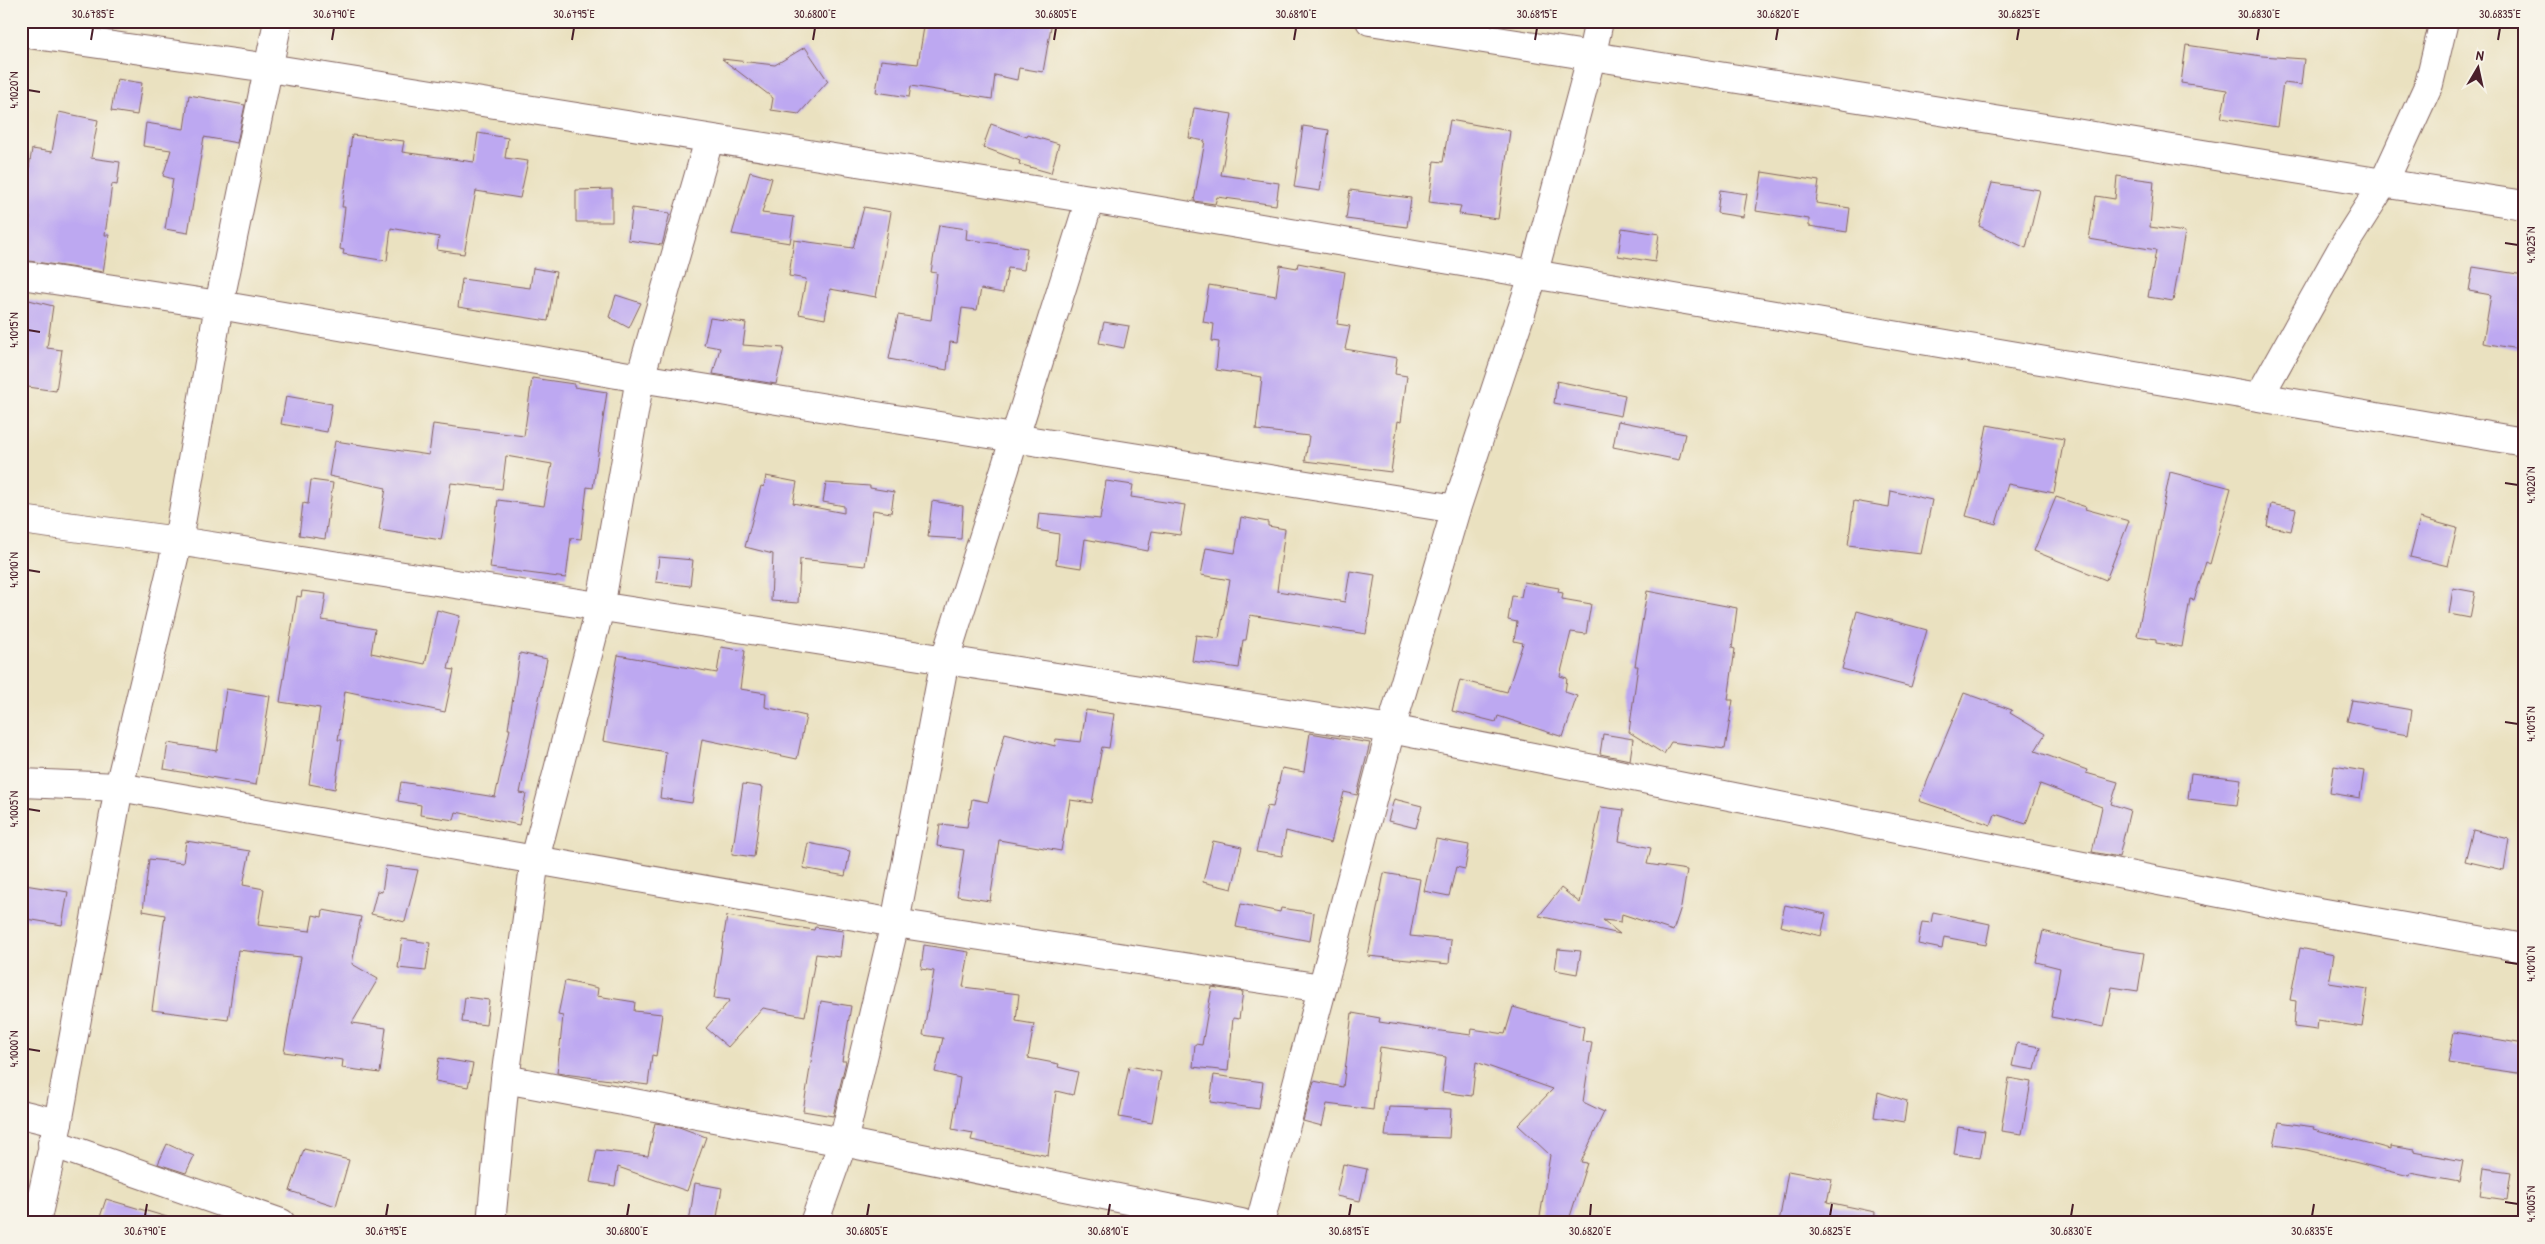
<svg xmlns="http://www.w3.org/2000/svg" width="2545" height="1244" font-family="'Patrick Hand',sans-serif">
<rect width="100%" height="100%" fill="#f7f3e8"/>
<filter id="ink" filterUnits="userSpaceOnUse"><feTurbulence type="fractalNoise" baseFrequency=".02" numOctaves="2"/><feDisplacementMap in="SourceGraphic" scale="10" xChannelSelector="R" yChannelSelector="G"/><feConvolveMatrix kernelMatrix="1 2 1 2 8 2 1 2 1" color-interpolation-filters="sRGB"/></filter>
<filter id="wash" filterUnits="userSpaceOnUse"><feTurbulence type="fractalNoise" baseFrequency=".0096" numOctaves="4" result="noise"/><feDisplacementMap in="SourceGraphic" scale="20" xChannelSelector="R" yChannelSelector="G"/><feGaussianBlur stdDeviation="1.12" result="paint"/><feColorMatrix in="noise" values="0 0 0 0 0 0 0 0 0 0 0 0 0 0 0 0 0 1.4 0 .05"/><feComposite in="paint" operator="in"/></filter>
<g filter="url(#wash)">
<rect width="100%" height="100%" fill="#eae1c0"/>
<g id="blocks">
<g fill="#bda8f1">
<polygon points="925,21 1052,21 1043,72 1019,68 1017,80 995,75 992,99 911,86 909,97 876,92 881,60 918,64"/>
<polygon points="2186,45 2262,56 2304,59 2301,85 2283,83 2277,127 2221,118 2227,90 2181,83"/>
<polygon points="805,47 828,81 799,114 771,110 773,98 722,59 775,65"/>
<polygon points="117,79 142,83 137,115 111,111"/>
<polygon points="189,95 245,105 237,143 204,137 188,233 165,229 173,179 163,176 171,150 143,146 146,123 184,129"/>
<polygon points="1194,108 1232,114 1221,175 1279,183 1276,205 1217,197 1215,204 1194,201 1205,141 1189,138"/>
<polygon points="59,112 98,120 91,158 120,162 117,185 112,184 105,235 109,235 103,272 22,260 30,217 21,216 21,179 27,180 32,149 52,152"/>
<polygon points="1450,120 1510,131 1498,219 1459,214 1461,206 1429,202 1434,161 1443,162"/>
<polygon points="991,124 1027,137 1028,135 1059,144 1051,173 1019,164 1020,161 983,147"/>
<polygon points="1303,126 1329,130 1320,191 1294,187"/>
<polygon points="478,133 508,138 505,158 528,161 520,198 476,191 464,254 437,250 439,237 391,228 387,261 343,254 344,250 340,249 345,207 342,207 352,135 404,141 402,152 474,162"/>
<polygon points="750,172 772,178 762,213 794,217 790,243 732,234"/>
<polygon points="1762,172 1819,181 1816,203 1850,208 1847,232 1809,226 1809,219 1756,211"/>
<polygon points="2117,176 2154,181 2150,227 2185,232 2173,301 2148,297 2156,250 2089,239 2096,196 2115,199"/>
<polygon points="1992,183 2040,190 2026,248 1979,226"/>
<polygon points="612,189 612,222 576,222 576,190"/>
<polygon points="1350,190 1411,198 1407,227 1346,219"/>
<polygon points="1720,190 1747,194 1743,217 1717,213"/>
<polygon points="864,207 891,212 876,297 830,289 825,319 799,314 806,279 789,276 794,240 853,248"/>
<polygon points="632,208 670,213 662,245 628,240"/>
<polygon points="939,225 967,229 966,239 1027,248 1024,270 1008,268 1003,293 981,289 977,310 962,308 957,343 950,342 947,370 889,359 898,315 931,320 937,273 931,272"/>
<polygon points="1622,228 1659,234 1655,262 1618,256"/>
<polygon points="1298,263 1345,272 1337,324 1350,326 1345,349 1397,358 1395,374 1407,376 1401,422 1398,421 1391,472 1305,461 1309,436 1256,430 1262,377 1216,370 1219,342 1212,341 1214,324 1203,322 1209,285 1276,296 1280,265 1297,268"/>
<polygon points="2473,267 2524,275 2524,350 2483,343 2491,295 2469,291"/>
<polygon points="533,268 556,272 548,321 458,307 462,279 530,288"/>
<polygon points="616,295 641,303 629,328 609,317"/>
<polygon points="21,298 53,306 47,348 62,350 56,391 21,386"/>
<polygon points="710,318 746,323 743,345 784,348 776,384 713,374 720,348 704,345"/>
<polygon points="1104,322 1129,326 1124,348 1099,343"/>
<polygon points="532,378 574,384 574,387 607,392 593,488 587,487 581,539 571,538 566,578 490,568 498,500 544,506 552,464 506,456 502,489 451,483 441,540 379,530 386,488 329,476 335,441 429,455 433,424 524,436"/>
<polygon points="1557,381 1625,395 1621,416 1554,403"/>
<polygon points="286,396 332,404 327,432 281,424"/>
<polygon points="1618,421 1685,434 1679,460 1613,447"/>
<polygon points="1987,425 2064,439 2054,493 2008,484 1996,524 1966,516 1977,477"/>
<polygon points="2170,472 2231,488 2210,564 2206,562 2194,600 2190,599 2182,647 2156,643 2156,639 2137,636"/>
<polygon points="766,476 797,482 793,503 844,513 844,506 823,502 826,483 870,486 870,488 894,492 891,513 873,510 865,566 800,559 798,603 771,601 773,554 745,547 761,486 764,487"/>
<polygon points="311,480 333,483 325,539 299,535 303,503 308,504"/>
<polygon points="1106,481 1133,485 1131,497 1185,505 1180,535 1152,531 1148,551 1085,539 1081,568 1056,564 1059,534 1037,530 1039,513 1100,519"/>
<polygon points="1891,491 1932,500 1921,554 1848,545 1854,501 1889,507"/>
<polygon points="2056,497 2086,507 2085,509 2129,521 2106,580 2034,551"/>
<polygon points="932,501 963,506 961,539 928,537"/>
<polygon points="2271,504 2296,509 2291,531 2267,526"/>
<polygon points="1241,517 1268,522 1268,526 1285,529 1277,591 1345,602 1350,571 1375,575 1366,634 1250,615 1246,640 1243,640 1239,668 1192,661 1196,635 1219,638 1230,580 1201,575 1206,548 1235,553"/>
<polygon points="2420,518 2457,528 2448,566 2410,557"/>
<polygon points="659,557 693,560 690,586 656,582"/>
<polygon points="1524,582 1559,588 1558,592 1563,593 1562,599 1591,604 1586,634 1571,632 1560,676 1567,678 1565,692 1577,696 1563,737 1498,716 1496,722 1452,711 1460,680 1507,692 1523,643 1514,641 1517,622 1508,620 1512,596 1521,597"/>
<polygon points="2453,588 2475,592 2470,618 2449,614"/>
<polygon points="302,591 326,594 322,620 375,629 371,653 425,664 437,610 460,616 448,669 454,670 445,712 345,691 338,740 342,740 335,789 309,784 320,708 280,702 297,596 301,597"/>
<polygon points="1647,591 1737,608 1732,648 1735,649 1728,700 1733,700 1725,749 1671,742 1664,754 1629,732 1638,666 1635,666"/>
<polygon points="1857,611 1927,630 1911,687 1842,669"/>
<polygon points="721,647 745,651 740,689 766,693 765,707 806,716 797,759 702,739 692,803 660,798 666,752 603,741 618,655 717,673"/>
<polygon points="520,653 547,659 520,793 526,794 519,825 456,812 454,820 420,815 421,805 398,801 401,782 495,797 510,729 508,729"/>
<polygon points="226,689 270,696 256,785 164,769 168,743 217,751"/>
<polygon points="1964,693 2012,710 2010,713 2045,734 2035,751 2087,770 2086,773 2118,782 2111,804 2130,810 2119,857 2092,852 2102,807 2040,784 2026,824 1995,814 1991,825 1919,801"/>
<polygon points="2352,700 2412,710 2408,735 2372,729 2372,727 2347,721"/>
<polygon points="1086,710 1114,714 1109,748 1102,747 1092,803 1070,800 1061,851 999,840 990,901 957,896 964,850 937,846 940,824 967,827 972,799 988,802 1005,733 1055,746 1056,739 1081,742"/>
<polygon points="1310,733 1370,743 1357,795 1344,792 1331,843 1286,831 1282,856 1256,852 1267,806 1273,807 1282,768 1304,772"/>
<polygon points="1603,734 1633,739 1630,760 1600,754"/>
<polygon points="2334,766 2364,771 2360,798 2330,793"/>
<polygon points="2191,773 2241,779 2237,805 2188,799"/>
<polygon points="743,784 763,787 754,857 732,854"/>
<polygon points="1394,799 1422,806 1416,828 1388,821"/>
<polygon points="1601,807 1624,810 1619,841 1651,848 1647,864 1687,870 1681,907 1673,931 1622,914 1621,922 1603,920 1620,934 1539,916 1561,888 1580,903"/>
<polygon points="2473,830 2509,839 2504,870 2465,861"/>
<polygon points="1436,839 1469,845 1465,869 1456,867 1449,896 1424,891"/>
<polygon points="186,841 250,851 243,885 264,889 258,925 310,931 313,915 322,917 323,910 361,917 352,964 378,979 352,1023 386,1028 380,1073 342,1068 343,1060 284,1052 301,957 238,950 228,1020 152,1010 165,915 143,911 149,859 183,863"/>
<polygon points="1213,841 1242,847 1232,889 1203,882"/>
<polygon points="808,843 850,851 845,876 803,868"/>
<polygon points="386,866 418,870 405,922 371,914 377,891 382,892"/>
<polygon points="1384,873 1420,879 1410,936 1451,940 1449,964 1368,956"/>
<polygon points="25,885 68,892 62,925 21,918"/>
<polygon points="1241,904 1280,912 1281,908 1314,913 1310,941 1236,927"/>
<polygon points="1785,905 1826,914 1821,936 1780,926"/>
<polygon points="1933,912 1990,924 1986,945 1944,937 1942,949 1918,944 1922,922 1931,923"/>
<polygon points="727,916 814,930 815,927 843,931 840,957 816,954 805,1016 763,1008 728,1047 706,1028 730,1000 714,998"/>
<polygon points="2043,931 2111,948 2144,953 2138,991 2112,987 2104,1027 2051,1017 2060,968 2036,962"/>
<polygon points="402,939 430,943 426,971 398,968"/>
<polygon points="924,945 969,952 963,987 1019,994 1016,1021 1034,1024 1028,1058 1059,1064 1058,1067 1078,1072 1073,1095 1056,1091 1048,1156 971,1140 973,1133 952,1129 960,1078 935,1072 943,1038 923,1035 934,971 921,969"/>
<polygon points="2300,948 2334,955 2329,983 2368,989 2362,1027 2318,1020 2317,1030 2294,1027 2296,1001 2290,1000"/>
<polygon points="1558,949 1581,951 1577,974 1555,970"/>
<polygon points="565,981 598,988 597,996 635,1002 634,1011 662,1014 656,1056 652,1055 648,1085 557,1073 563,1016 558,1015"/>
<polygon points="1212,987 1243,992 1239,1019 1233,1018 1228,1071 1193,1067 1195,1044 1202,1045"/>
<polygon points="465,997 489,1000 486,1025 462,1022"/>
<polygon points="821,1001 851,1006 842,1061 846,1061 833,1116 803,1111"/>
<polygon points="1513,1007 1584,1027 1582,1041 1592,1042 1583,1102 1604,1112 1581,1162 1587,1163 1568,1223 1539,1223 1550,1155 1518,1125 1553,1089 1476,1062 1472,1096 1442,1092 1446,1057 1380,1047 1373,1110 1327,1104 1322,1126 1303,1121 1314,1081 1343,1087 1352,1013 1380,1018 1379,1022 1441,1031 1471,1035 1472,1029 1505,1034"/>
<polygon points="2454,1032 2524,1044 2524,1074 2448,1063"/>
<polygon points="2017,1043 2040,1047 2035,1070 2012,1066"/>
<polygon points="439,1058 473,1064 468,1087 435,1081"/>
<polygon points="1129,1066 1161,1072 1152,1123 1119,1117"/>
<polygon points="1214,1075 1263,1082 1259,1109 1210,1102"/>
<polygon points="2009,1078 2031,1082 2022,1134 2001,1131"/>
<polygon points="1878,1092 1907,1101 1904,1122 1874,1117"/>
<polygon points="1389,1107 1451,1109 1449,1138 1385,1136"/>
<polygon points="2279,1122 2314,1127 2313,1129 2390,1149 2390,1146 2414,1150 2414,1152 2463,1161 2459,1182 2410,1173 2409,1176 2307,1150 2274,1145"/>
<polygon points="655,1123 679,1127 706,1137 687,1191 618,1167 615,1186 590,1182 597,1150 648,1156"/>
<polygon points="1958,1127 1985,1131 1980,1158 1954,1154"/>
<polygon points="167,1144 194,1156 186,1173 158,1164"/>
<polygon points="304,1149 349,1160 336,1206 290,1191"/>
<polygon points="1343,1164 1367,1169 1360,1201 1336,1196"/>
<polygon points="2484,1168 2511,1172 2507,1200 2480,1196"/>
<polygon points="1788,1171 1832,1179 1827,1202 1875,1212 1874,1223 1779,1223"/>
<polygon points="695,1183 722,1188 716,1223 689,1223"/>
<polygon points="106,1199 167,1217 166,1223 98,1223"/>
</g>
</g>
</g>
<g filter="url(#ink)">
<use href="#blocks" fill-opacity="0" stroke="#82635f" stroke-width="1"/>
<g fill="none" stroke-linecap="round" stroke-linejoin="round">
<defs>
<g id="minor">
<path d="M1370,21C1550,51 1730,77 1909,106C2114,139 2319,174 2524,205"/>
<polyline points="21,33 269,68 1090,199 2524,442"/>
<polyline points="21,275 219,305 640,378 1456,509"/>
<polyline points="2259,397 2341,250 2383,184 2429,84 2444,21"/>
<polyline points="21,520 178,541 1391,729 2285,906 2524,948"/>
<polyline points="21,783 119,787 895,923 1322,988"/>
<polyline points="505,1079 843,1142 1241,1223"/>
<polyline points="21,1114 58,1123"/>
<polyline points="52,1143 281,1223"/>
<polyline points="36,1223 58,1123 119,787 178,541 219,305 278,21"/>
<polyline points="491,1223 505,1079 535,859 600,608 640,378 709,140"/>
<polyline points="814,1223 843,1142 895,923 945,659 1090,199"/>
<polyline points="1260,1223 1391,729 1456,509 1533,276 1591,58 1599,21"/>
</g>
</defs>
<use href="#minor" stroke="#82635f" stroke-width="30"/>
<use href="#minor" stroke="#fff" stroke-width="28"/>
</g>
</g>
<path fill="none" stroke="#4a1f2b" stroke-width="2" d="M91,40L93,28M332,40L334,28M572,40L574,28M813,40L815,28M1054,40L1056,28M1294,40L1296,28M1535,40L1537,28M1776,40L1778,28M2017,40L2019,28M2257,40L2259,28M2498,40L2500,28M28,90L40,92M2505,243L2518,245M28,330L40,332M2505,483L2518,485M28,570L40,572M2505,722L2518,724M28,809L40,811M2505,962L2518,964M28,1049L40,1051M2505,1202L2518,1204M145,1216L147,1204M386,1216L388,1204M627,1216L629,1204M867,1216L869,1204M1108,1216L1110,1204M1349,1216L1351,1204M1590,1216L1591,1204M1830,1216L1832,1204M2071,1216L2073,1204M2312,1216L2314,1204"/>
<rect width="2545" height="1244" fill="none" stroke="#f7f3e8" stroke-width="55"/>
<g transform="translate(2478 68) rotate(9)" stroke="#f7f3e8" stroke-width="4" paint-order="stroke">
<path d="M0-4L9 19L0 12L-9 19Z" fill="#4a1f2b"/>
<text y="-8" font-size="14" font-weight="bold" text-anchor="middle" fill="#4a1f2b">N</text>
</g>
<rect x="28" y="28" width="2490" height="1188" fill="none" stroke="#4a1f2b" stroke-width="2"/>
<g font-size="12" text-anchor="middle" fill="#4a1f2b">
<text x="93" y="18">30.6785°E</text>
<text x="334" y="18">30.6790°E</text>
<text x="574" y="18">30.6795°E</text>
<text x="815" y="18">30.6800°E</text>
<text x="1056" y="18">30.6805°E</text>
<text x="1296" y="18">30.6810°E</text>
<text x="1537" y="18">30.6815°E</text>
<text x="1778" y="18">30.6820°E</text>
<text x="2019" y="18">30.6825°E</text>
<text x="2259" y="18">30.6830°E</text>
<text x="2500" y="18">30.6835°E</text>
<text transform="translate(14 90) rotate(-90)" y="4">4.1020°N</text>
<text transform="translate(2531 245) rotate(-90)" y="4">4.1025°N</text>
<text transform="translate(14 330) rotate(-90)" y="4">4.1015°N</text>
<text transform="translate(2531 485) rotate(-90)" y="4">4.1020°N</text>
<text transform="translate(14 570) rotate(-90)" y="4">4.1010°N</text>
<text transform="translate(2531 724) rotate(-90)" y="4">4.1015°N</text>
<text transform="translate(14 809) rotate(-90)" y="4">4.1005°N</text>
<text transform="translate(2531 964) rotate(-90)" y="4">4.1010°N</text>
<text transform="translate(14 1049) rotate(-90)" y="4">4.1000°N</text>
<text transform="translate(2531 1204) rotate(-90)" y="4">4.1005°N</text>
<text x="145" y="1235">30.6790°E</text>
<text x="386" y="1235">30.6795°E</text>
<text x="627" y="1235">30.6800°E</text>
<text x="867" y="1235">30.6805°E</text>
<text x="1108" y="1235">30.6810°E</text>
<text x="1349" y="1235">30.6815°E</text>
<text x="1590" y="1235">30.6820°E</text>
<text x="1830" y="1235">30.6825°E</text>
<text x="2071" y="1235">30.6830°E</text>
<text x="2312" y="1235">30.6835°E</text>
</g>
</svg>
